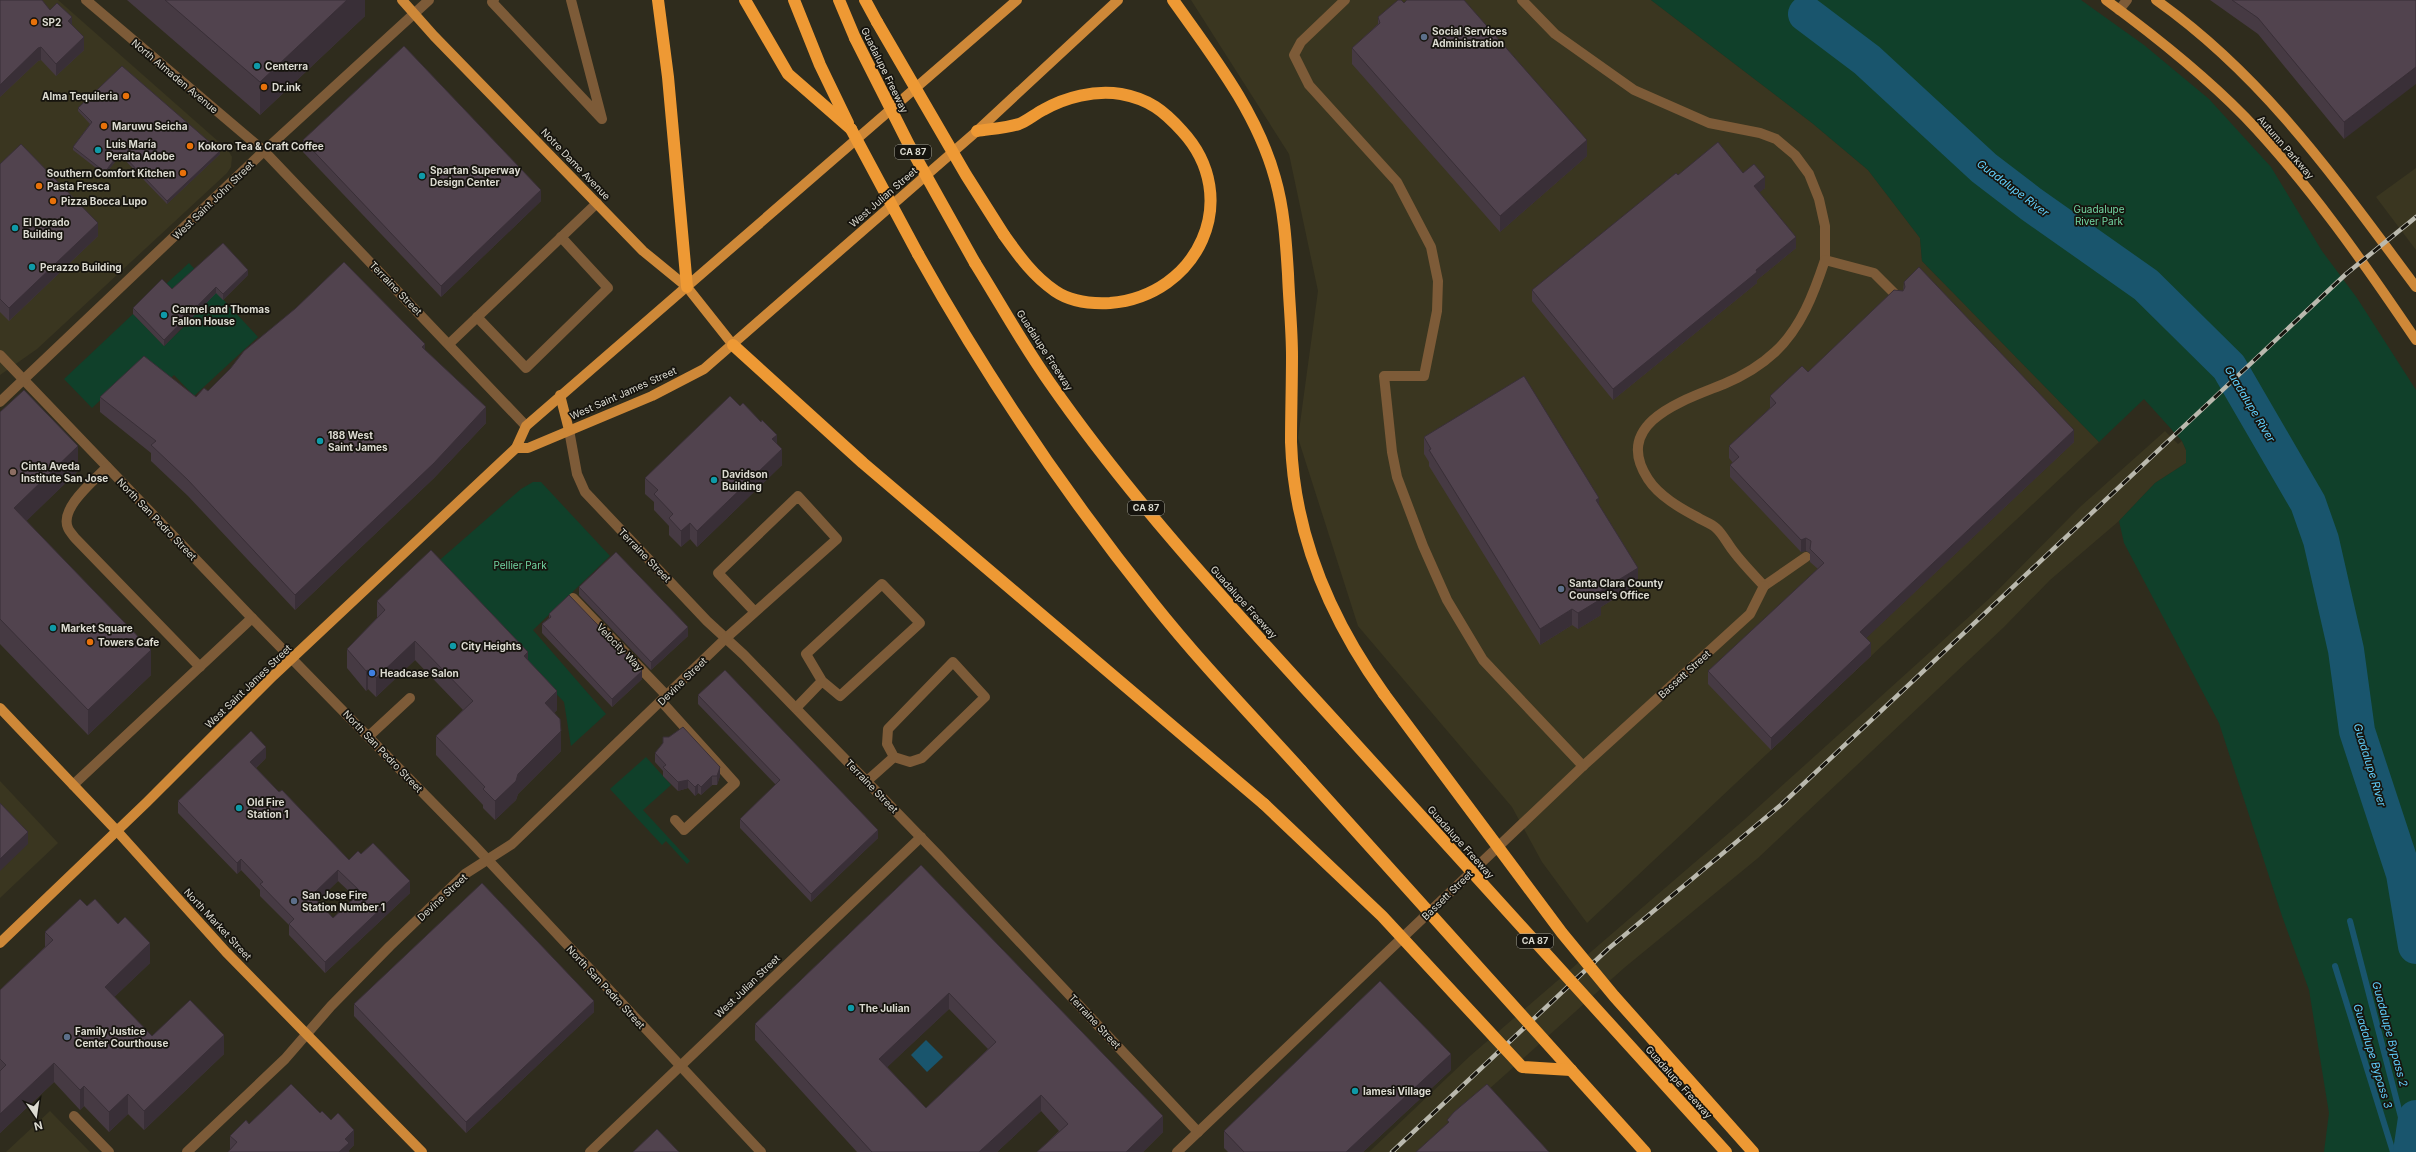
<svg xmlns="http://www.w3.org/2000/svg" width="2416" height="1152" font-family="Inter,sans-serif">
<rect width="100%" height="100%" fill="#2f2c1d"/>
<g fill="#3a3620">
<polygon points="0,0 58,0 228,150 232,157 231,167 227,173 37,349 0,375"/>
<polygon points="1191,0 1651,0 1812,123 1868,170 1920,238 1922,261 2099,442 1587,923 1542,862 1512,807 1358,626 1298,438 1318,291 1289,154"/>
<polygon points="2416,168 2416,250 2376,197"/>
<polygon points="2165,431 2178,444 2182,441 2186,450 2186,463 2155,483 2119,521 2050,580 2004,627 1758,858 1624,968 1488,1090 1426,1152 1369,1152 1470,1056 1744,820 1991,597 2080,507"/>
<polygon points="0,781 58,843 0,898"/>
<polygon points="50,1111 90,1152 6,1152"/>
</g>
<g fill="#10402a">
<polygon points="1651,0 2081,0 2144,45 2209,99 2271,167 2322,251 2357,298 2416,390 2416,1152 2324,1152 2329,1113 2309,990 2282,916 2219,723 2124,543 2119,521 2155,483 2186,463 2186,450 2182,441 2144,399 2099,442 1922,261 1920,238 1868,170 1812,123"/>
<polygon points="189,263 258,337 194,396 174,375 166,382 144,359 92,408 64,379 133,314 164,346 193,318 172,295 166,284"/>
<polygon points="533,482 541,482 610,556 533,630 606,714 571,746 564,702 434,565 521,489"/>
<polygon points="646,757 671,785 643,810 690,861 687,864 666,841 662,845 610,789"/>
</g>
<polygon fill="#19556d" points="926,1040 943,1057 927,1072 911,1055"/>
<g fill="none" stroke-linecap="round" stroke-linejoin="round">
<g stroke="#19556d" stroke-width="6">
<polyline points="2350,921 2410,1152"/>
<polyline points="2335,966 2393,1152"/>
</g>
<g stroke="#19556d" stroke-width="36">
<polyline points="1806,14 1867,60 1984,168 2031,204 2146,285 2229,367 2308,503 2321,540 2346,650 2357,731 2404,874 2416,946"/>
<polyline points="2411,1152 2416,1118"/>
</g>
<g stroke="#7d5b38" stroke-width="10">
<polyline points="86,0 264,151 526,426"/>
<polyline points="494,0 492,2 602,119 571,0"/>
<polyline points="1345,0 1301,42 1294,55 1309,85 1397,182 1431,247 1438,281 1437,311 1424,376 1384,376 1392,452 1397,477 1423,546 1447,600 1483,660 1583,766"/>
<polyline points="1522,0 1555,34 1634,90 1709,123 1760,133 1776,139 1795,155 1809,174 1819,199 1825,226 1825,260"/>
<polyline points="2119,10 2127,0"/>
<polyline points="477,317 526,368 608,288 561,237"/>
<polyline points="449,344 597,203"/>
<polyline points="0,355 252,618 472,843 761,1152"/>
<polyline points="0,402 264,151 429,0"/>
<polyline points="569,430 577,474 585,492 707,621 744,655 939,856 1198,1132"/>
<path d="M107,467C95,480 59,508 68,528C69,531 73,535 75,538L200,667"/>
<path d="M1806,557L1764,586C1754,575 1743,564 1734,552C1728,545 1723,534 1716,528C1711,523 1703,521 1697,517C1680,508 1659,496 1648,479C1611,422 1685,400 1724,384C1743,376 1760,366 1775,352C1801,328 1814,293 1825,260L1874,273L1899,298"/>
<polyline points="573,598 666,695"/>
<polyline points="661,701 735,783 684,830 675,820"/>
<polyline points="796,708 822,681 840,696 920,623 882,584 806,654 822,681"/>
<polyline points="369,736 410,698"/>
<polyline points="867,781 894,757 910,762 922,758 985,697 953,662 888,729 887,744 894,757"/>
<polyline points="73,785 252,618"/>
<polyline points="74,1116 109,1152"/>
<polyline points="187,1152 285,1059 331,1006 390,946 465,874 512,844 726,638 837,539 798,496 718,573 755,612"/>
<polyline points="590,1152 921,837"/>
<polyline points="1177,1152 1583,766 1750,614 1764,586"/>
</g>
<g stroke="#ce8838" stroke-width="10">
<polyline points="402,0 434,36 643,251 687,287 733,345"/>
<path d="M2106,0C2155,36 2202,73 2245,117C2309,184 2364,263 2416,340"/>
<path d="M2156,0C2265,77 2337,181 2416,287"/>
<polyline points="560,395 569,430"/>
<polyline points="516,448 528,448 652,396 704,369 977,131 1118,0"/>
<polyline points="0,708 117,831 226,952 422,1152"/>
<polyline points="0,943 147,802 273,676 516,448 526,426 1017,0"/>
</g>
<g stroke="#ee9934" stroke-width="12">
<polyline points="658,0 668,77 687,287"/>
<polyline points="745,0 788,74 851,129"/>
<polyline points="794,0 820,65 848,123"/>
<polyline points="839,0 855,38"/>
<polyline points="865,0 877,22"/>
<path d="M1173,0C1212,55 1257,112 1275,178C1284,209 1286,242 1288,274C1289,301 1292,329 1292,356C1292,385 1291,413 1291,442C1294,534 1331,620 1384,694"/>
<path d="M977,131C990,129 1006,128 1019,124C1027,121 1035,114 1043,110C1066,97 1094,90 1121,94C1149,99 1164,111 1182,131C1244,198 1198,296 1110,303C1091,304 1071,302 1055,291C1033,276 1019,256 1004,235"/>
<path d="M918,254C986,376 1065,493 1153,603C1199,661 1251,715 1301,770"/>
<path d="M975,263C1000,303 1023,345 1050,383C1137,508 1242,619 1344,731"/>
<polyline points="733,345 863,463 1264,804"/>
<polyline points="1571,1070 1645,1152"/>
</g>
<defs>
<polyline id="rail" points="1392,1152 1608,949 1782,804 2346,274 2416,217"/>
</defs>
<use href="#rail" stroke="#bab9ae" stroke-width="4.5"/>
<use href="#rail" stroke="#16140e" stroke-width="3" stroke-dasharray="9" stroke-linecap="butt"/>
<g stroke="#ee9934" stroke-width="12">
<polyline points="877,22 966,175 1004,235"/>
<polyline points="855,38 909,145 975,263"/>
<polyline points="851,129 918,254"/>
<polyline points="1384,694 1562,933 1614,996 1753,1152"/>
<polyline points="1344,731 1726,1152"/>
<polyline points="1301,770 1571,1070"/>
<polyline points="1264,804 1382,916 1522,1067 1571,1070"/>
</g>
</g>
<g fill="#463a43" fill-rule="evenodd">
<polygon points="127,0 365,0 365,16 260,115"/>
<polygon points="2210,0 2416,0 2344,139 2258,34"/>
<polygon points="50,10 72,25 84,50 56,76 41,60 38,61 0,97"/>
<polygon points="1378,17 1587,156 1500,232 1352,64 1352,48 1378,24"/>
<polygon points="78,108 220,154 167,204 120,155 105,175 73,150 73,147 90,124 78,111"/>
<polygon points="303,140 541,201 441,297 303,152"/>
<polygon points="0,164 98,236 9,321 0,312"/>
<polygon points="1743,173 1765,188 1759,192 1796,248 1757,280 1757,283 1613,400 1532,301 1532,290 1678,175"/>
<polygon points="248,275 223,300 216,293 164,346 133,314 133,308 172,289"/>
<polygon points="1904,282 2074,442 1866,638 1871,656 1771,750 1708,684 1708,671 1818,569 1810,562 1810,553 1806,551 1801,552 1730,477 1730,465 1733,463 1729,458 1729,446 1770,408 1770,396 1808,372 1903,291"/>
<polygon points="425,350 486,423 434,478 295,610 188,496 151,461 151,453 100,412 100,397 196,397 208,391"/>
<polygon points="0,412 78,471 26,521 151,675 88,735 0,644"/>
<polygon points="1424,437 1599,505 1638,584 1601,607 1601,615 1578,629 1572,625 1540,645 1429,466 1429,462 1424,454"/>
<polygon points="777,443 782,465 697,547 690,539 681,547 669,535 669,526 654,510 654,502 645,494 645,478"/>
<polygon points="579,587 688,636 651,670 579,595"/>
<polygon points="377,601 528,660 557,710 554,713 561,751 518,794 516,800 495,820 483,808 483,805 436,755 436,736 463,710 415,660 376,697 368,689 366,691 347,668 347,649 377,618"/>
<polygon points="549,614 642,679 612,707 542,633 542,624 549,618"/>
<polygon points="698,695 878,838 811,902 740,828 740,819 776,785 698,704"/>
<polygon points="655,753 720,776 717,785 712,785 701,795 698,793 695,796 688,788 678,791 663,776 663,771 655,762"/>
<path d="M266,758L256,768L279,792L349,860L361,854L410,893L325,973L289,935V925L260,896V890L241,870L237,874L178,813V801ZM338,881L355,897L333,918L317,901Z"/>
<path d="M921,865L1163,1132L1143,1152H1037L1059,1131L1041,1111L997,1152H857L755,1040V1024ZM949,1009L988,1049L926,1108L887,1067Z"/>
<polygon points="87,906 150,963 114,997 152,1036 224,1054 144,1130 128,1114 109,1132 84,1106 80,1110 54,1082 0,1133 0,990 45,947 45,932"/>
<polygon points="354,1004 594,1012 466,1133 354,1016"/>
<polygon points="1451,1070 1363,1152 1228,1152 1224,1148 1224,1131"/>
<polygon points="320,1113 354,1145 349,1150 349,1152 230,1150 230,1136 249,1124"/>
</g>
<g fill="#392f37">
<polygon points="347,0 365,0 365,16 260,115 260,82"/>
<polygon points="72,17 72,30 68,21"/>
<polygon points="84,37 84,50 56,76 56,64"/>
<polygon points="41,47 41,60 38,61 0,97 0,85 38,48"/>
<polygon points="2416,67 2416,84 2344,139 2344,122"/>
<polygon points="1587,140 1587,156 1500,232 1500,216"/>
<polygon points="220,151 220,154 167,204 167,201"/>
<polygon points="120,152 120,155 105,175 105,172"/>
<polygon points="1765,177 1765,188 1754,197 1754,186"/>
<polygon points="541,190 541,201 441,297 441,286"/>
<polygon points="98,223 98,236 9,321 9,308"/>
<polygon points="1796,237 1796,248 1757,280 1757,283 1613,400 1613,389 1756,270"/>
<polygon points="248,270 248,275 223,300 223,294"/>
<polygon points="216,287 216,293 164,346 164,340"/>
<polygon points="425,344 425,360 422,347"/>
<polygon points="486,407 486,423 434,478 295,610 295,595"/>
<polygon points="2074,430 2074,442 1860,644 1860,632"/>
<polygon points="777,435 777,451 772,439"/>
<polygon points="78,446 78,471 14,533 14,508"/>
<polygon points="782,449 782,465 697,547 697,531"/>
<polygon points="1599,498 1599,514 1596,500"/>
<polygon points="690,523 690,539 681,547 681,531"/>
<polygon points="1806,538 1806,551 1801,552 1801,540"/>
<polygon points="1638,568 1638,584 1601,607 1601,615 1578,629 1578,613 1597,593"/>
<polygon points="1572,609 1572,625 1540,645 1540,629"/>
<polygon points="688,627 688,636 651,670 651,662"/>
<polygon points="415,641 415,660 376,697 376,678"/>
<polygon points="1871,643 1871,656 1771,750 1771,738"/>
<polygon points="151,650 151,675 88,735 88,710"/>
<polygon points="528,652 528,671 524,656"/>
<polygon points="368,670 368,689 366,691 366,671"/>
<polygon points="642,671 642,679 612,707 612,699"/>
<polygon points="557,691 557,710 545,722 545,703"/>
<polygon points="561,731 561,751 518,794 516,800 495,820 495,801 518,774"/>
<polygon points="266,747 266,758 250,773 250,762"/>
<polygon points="720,767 720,776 717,785 717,776"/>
<polygon points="712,776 712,785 701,795 701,787"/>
<polygon points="688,780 688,788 678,791 678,782"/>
<polygon points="698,784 698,793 695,796 695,787"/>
<polygon points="878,830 878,838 811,902 811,894"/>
<polygon points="28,832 28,844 0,871 0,859"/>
<polygon points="241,859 241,870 237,874 237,863"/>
<polygon points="338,870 338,881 312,907 312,895"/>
<polygon points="410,881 410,893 325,973 325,962"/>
<polygon points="150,943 150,963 105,1006 105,987"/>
<polygon points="949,993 949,1009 879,1075 879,1059"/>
<polygon points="594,1001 594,1012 466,1133 466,1122"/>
<polygon points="224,1035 224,1054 144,1130 144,1111"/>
<polygon points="1451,1054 1451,1070 1363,1152 1346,1152"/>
<polygon points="54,1063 54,1082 0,1133 0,1114"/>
<polygon points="84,1086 84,1106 80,1110 80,1090"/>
<polygon points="128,1094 128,1114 109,1132 109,1112"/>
<polygon points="1041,1095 1041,1111 997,1152 979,1152"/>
<polygon points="1163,1116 1163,1132 1143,1152 1126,1152"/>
<polygon points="354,1130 354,1145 349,1150 349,1152 339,1152 345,1139"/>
</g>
<g fill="#51434e" stroke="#392f37" fill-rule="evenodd">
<polygon points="0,0 42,0 50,10 57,3 72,17 68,21 84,37 56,64 41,47 38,48 0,85"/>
<polygon points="165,0 347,0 260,82"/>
<polygon points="1398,0 1401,0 1404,3 1407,0 1464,0 1587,140 1500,216 1352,48 1380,23 1378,17"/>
<polygon points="2232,0 2416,0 2416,67 2344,122 2258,18"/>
<polygon points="404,46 541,190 441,286 303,140"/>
<polygon points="122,66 220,151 167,201 120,152 105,172 73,147 92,122 78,108"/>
<polygon points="1718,142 1743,173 1754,164 1765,177 1754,186 1796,237 1756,270 1757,272 1613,389 1532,290 1676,173 1678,175"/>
<polygon points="21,144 98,223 9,308 0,299 0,164"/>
<polygon points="223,243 248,270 223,294 216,287 164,340 133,308 162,279 172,289"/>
<polygon points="344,262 425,344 422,347 486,407 434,463 295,595 188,480 151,445 156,441 100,397 144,356 196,397 204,388 208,391 230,369 244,351 296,308"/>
<polygon points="1919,267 2074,430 1860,632 1871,643 1771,738 1708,671 1824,563 1810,549 1811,541 1806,538 1801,540 1730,465 1739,457 1729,446 1776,403 1770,396 1802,366 1808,372 1894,290 1903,291 1905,287 1904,282"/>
<polygon points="1524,376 1599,498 1596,500 1638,568 1597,593 1601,599 1578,613 1572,609 1540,629 1429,450 1431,449 1424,437"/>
<polygon points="24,390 78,446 14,508 151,650 88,710 0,619 0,412"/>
<polygon points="730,396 740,406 743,403 761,422 762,420 777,435 772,439 782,449 697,531 690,523 681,531 669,518 673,514 654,494 658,490 645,478"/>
<polygon points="431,550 528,652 524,656 557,691 545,703 560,719 561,731 518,774 516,781 495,801 483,789 485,787 436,736 473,701 415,641 376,678 368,670 366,671 347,649 385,610 377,601"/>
<polygon points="616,552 688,627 651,662 579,587"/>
<polygon points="569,595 642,671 612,699 542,624 551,617 549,614"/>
<polygon points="725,670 878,830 811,894 740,819 780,780 698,695"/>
<polygon points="683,727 720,767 717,776 712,776 701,787 698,784 695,787 688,780 678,782 663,767 666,765 655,753 663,743 663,737 669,737"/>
<path d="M251,731L266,747L250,762L279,792L282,790L349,860L358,851L361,854L373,843L410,881L325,962L289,924L294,919L260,884L263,882L241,859L237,863L178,801ZM338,870L361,892L333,918L312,895Z"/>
<polygon points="0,803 28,832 0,859"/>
<path d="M921,865L1163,1116L1126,1152H1037L1068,1124L1041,1095L979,1152H872L755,1024ZM949,993L996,1042L926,1108L879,1059Z"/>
<polygon points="482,883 594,1001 466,1122 354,1004"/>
<polygon points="80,899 87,906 95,899 118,924 125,917 150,943 105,987 152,1036 190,1000 224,1035 144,1111 128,1094 109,1112 84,1086 80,1090 54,1063 0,1114 0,1071 6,1065 0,1059 0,990 53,940 45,932"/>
<polygon points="1380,981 1451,1054 1346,1152 1244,1152 1224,1131"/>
<polygon points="291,1084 320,1113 322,1111 331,1120 338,1113 354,1130 345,1139 349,1143 339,1152 228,1152 237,1142 230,1136 246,1120 249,1124"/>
<polygon points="1487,1084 1549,1152 1416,1152 1449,1122 1447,1120 1454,1112"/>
<polygon points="657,1129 679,1152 633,1152"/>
</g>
<g fill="#e8710a" stroke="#16140e" stroke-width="1.5">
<circle cx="34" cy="22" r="4"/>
<circle cx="264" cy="87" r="4"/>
<circle cx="126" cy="96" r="4"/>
<circle cx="104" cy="126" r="4"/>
<circle cx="190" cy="146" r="4"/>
<circle cx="183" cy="173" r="4"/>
<circle cx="39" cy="186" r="4"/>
<circle cx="53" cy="201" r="4"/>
<circle cx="90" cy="642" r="4"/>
</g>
<g fill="#5c6f8a" stroke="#16140e" stroke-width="1.5">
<circle cx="1424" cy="37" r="4"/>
<circle cx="1561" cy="589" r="4"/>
<circle cx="294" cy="901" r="4"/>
<circle cx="67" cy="1037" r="4"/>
</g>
<g fill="#0f9aa8" stroke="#16140e" stroke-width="1.5">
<circle cx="257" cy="66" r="4"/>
<circle cx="98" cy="150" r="4"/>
<circle cx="422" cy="176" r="4"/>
<circle cx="15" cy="228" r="4"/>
<circle cx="32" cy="267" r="4"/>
<circle cx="164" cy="315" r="4"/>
<circle cx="320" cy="441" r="4"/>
<circle cx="714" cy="480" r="4"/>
<circle cx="53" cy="628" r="4"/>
<circle cx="453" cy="646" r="4"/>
<circle cx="239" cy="808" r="4"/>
<circle cx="851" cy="1008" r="4"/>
<circle cx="1355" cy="1091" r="4"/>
</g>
<circle fill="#8d6e63" stroke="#16140e" stroke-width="1.5" cx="13" cy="472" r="4"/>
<circle fill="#3f7fe0" stroke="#16140e" stroke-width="1.5" cx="372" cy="673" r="4"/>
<g text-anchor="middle" stroke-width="3.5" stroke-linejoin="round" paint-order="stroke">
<g fill="#16140e" stroke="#a19f96" stroke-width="1">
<rect x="895" y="145" width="36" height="14" rx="3"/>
<rect x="1128" y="501" width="36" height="14" rx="3"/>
<rect x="1517" y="934" width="36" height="14" rx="3"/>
</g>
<g font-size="9" font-weight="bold" fill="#dcdbd1">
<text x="913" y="155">CA 87</text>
<text x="1146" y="511">CA 87</text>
<text x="1535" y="944">CA 87</text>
</g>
<g font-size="10" font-weight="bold" fill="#dcdbd1" stroke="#16140e" text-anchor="start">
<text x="42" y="26">SP2</text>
<text x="1432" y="35">Social Services<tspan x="1432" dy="12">Administration</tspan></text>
<text x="265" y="70">Centerra</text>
<text x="272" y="91">Dr.ink</text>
<text x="118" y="100" text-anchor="end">Alma Tequileria</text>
<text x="112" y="130">Maruwu Seicha</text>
<text x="106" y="148">Luis María<tspan x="106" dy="12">Peralta Adobe</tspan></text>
<text x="198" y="150">Kokoro Tea &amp; Craft Coffee</text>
<text x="430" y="174">Spartan Superway<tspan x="430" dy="12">Design Center</tspan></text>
<text x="175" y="177" text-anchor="end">Southern Comfort Kitchen</text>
<text x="47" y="190">Pasta Fresca</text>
<text x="61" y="205">Pizza Bocca Lupo</text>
<text x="23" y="226">El Dorado<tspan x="23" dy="12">Building</tspan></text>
<text x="40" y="271">Perazzo Building</text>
<text x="172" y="313">Carmel and Thomas<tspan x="172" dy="12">Fallon House</tspan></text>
<text x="328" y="439">188 West<tspan x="328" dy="12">Saint James</tspan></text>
<text x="21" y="470">Cinta Aveda<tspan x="21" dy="12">Institute San Jose</tspan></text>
<text x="722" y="478">Davidson<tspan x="722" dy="12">Building</tspan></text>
<text x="1569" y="587">Santa Clara County<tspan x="1569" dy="12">Counsel’s Office</tspan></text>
<text x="61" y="632">Market Square</text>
<text x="98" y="646">Towers Cafe</text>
<text x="461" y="650">City Heights</text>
<text x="380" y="677">Headcase Salon</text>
<text x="247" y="806">Old Fire<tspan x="247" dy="12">Station 1</tspan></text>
<text x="302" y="899">San Jose Fire<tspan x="302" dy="12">Station Number 1</tspan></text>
<text x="859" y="1012">The Julian</text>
<text x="75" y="1035">Family Justice<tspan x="75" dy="12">Center Courthouse</tspan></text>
<text x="1363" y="1095">Iamesi Village</text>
</g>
<g font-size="10" fill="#dcdbd1" stroke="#16140e">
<text transform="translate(885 70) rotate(64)" y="4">Guadalupe Freeway</text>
<text transform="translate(175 76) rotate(40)" y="4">North Almaden Avenue</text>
<text transform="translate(2286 147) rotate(49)" y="4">Autumn Parkway</text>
<text transform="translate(576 164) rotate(46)" y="4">Notre Dame Avenue</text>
<text transform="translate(883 197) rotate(-41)" y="4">West Julian Street</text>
<text transform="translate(213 200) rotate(-44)" y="4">West Saint John Street</text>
<text transform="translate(396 288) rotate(46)" y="4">Terraine Street</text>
<text transform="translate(1045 350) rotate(57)" y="4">Guadalupe Freeway</text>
<text transform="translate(623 393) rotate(-24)" y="4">West Saint James Street</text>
<text transform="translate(157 519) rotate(46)" y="4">North San Pedro Street</text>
<text transform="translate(645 555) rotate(46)" y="4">Terraine Street</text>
<text transform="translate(1244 602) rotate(48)" y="4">Guadalupe Freeway</text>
<text transform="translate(620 647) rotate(46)" y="4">Velocity Way</text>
<text transform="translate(1684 674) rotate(-42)" y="4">Bassett Street</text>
<text transform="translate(682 681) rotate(-44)" y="4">Devine Street</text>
<text transform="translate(248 686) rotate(-44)" y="4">West Saint James Street</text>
<text transform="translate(383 751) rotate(46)" y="4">North San Pedro Street</text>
<text transform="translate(872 786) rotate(46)" y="4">Terraine Street</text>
<text transform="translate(1461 842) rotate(48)" y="4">Guadalupe Freeway</text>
<text transform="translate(1447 895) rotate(-44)" y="4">Bassett Street</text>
<text transform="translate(442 897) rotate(-43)" y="4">Devine Street</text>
<text transform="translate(218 924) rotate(47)" y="4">North Market Street</text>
<text transform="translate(747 986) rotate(-44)" y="4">West Julian Street</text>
<text transform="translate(606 987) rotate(47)" y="4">North San Pedro Street</text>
<text transform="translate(1095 1021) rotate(47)" y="4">Terraine Street</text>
<text transform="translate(1679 1082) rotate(48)" y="4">Guadalupe Freeway</text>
</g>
<g font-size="10" fill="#73d6a3" stroke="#16140e">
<text x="2099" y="213">Guadalupe<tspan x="2099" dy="12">River Park</tspan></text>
<text x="520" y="569">Pellier Park</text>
</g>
<g font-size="11" font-style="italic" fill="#61cffc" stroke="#16140e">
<text transform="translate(2013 188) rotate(37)" y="4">Guadalupe River</text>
<text transform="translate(2250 404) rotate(59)" y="4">Guadalupe River</text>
<text transform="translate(2370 765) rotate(73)" y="4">Guadalupe River</text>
<text transform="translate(2390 1034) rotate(75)" y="4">Guadalupe Bypass 2</text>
<text transform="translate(2373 1056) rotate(73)" y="4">Guadalupe Bypass 3</text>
</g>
</g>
<g transform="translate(36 1116) rotate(167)" stroke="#16140e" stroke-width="3" paint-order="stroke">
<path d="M0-3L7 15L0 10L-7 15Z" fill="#dcdbd1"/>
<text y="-6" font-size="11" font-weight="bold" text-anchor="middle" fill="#dcdbd1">N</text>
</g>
</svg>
